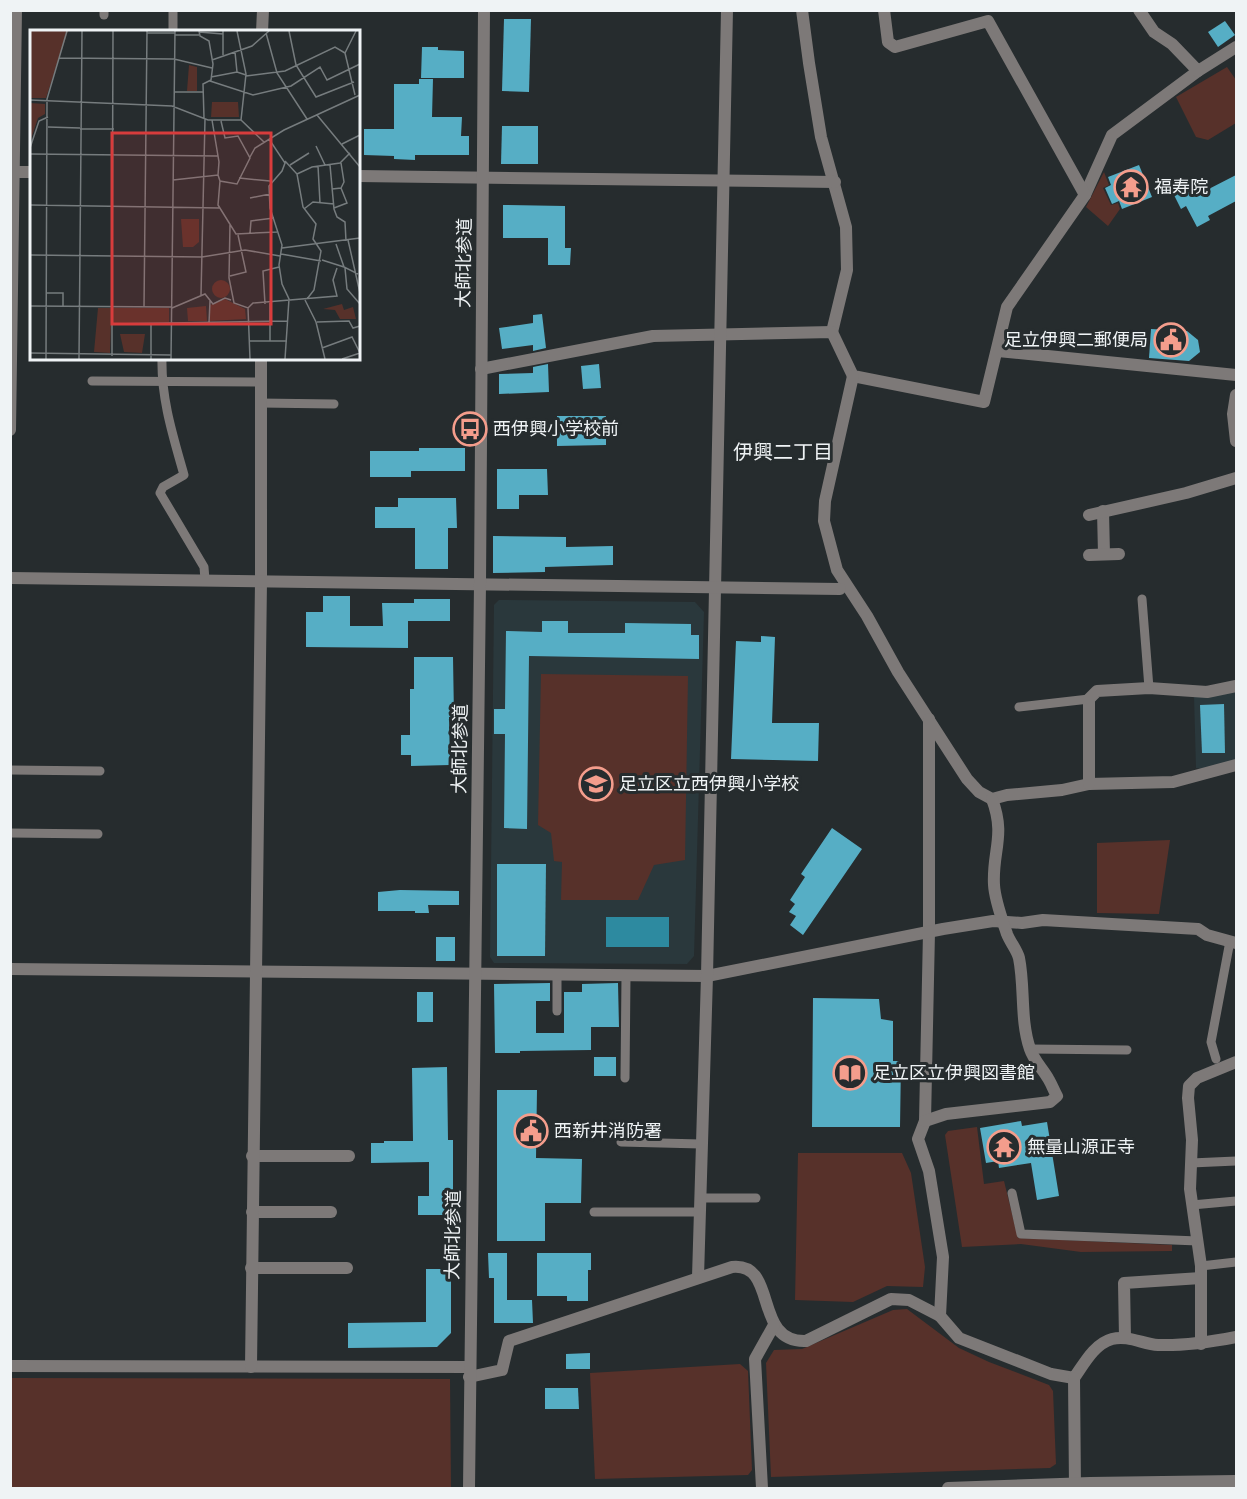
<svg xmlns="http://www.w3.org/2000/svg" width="1247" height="1499" font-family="'DM Sans','Noto Sans JP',sans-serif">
<rect width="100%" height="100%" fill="#262c2e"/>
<g fill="#2a383c">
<polygon points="499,600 695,602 704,612 694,956 687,964 494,963 490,957 494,605"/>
<polygon points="1236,692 1236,760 1202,769 1196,768 1194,696"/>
</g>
<g fill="#57312a">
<polygon points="1227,67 1236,80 1236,123 1208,140 1196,137 1176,97"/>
<polygon points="1104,172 1109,185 1103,188 1111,205 1118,203 1120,209 1108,226 1086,207"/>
<polygon points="541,674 688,676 685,860 654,865 638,900 561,900 562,862 554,861 551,833 538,825"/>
<polygon points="1170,840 1159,914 1097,913 1097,843"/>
<polygon points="977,1127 984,1184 1004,1181 1018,1238 1172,1245 1172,1251 1081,1252 1021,1244 962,1247 945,1135 948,1131"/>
<polygon points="798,1153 902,1153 911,1173 925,1267 923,1287 887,1286 853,1302 795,1300"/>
<polygon points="907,1309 959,1348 989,1362 1049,1385 1053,1391 1056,1464 1050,1468 771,1477 766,1363 774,1350 802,1349 893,1310"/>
<polygon points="740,1364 748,1371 752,1470 748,1475 595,1479 590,1373"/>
<polygon points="11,1378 450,1379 451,1488 11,1488"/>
</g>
<rect fill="#2d8aa0" x="606" y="917" width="63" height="30"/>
<g fill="#56aec5">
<polygon points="504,19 531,19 529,92 502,91"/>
<polygon points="1225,21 1235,35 1218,47 1208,32"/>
<polygon points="422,47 438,47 438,50 464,51 464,78 421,78"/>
<polygon points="419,79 433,79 432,117 462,117 461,136 469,136 469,155 415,155 415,160 394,159 394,156 364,155 364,129 394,129 394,84 419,84"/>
<polygon points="502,126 538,126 538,164 501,164"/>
<polygon points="1139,165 1152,197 1122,209 1119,201 1112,204 1105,188 1111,185 1108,177"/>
<polygon points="1236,175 1236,201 1208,216 1210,220 1197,227 1186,206 1181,209 1171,189 1191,179 1199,194"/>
<polygon points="503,205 565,206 565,248 571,248 570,265 548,265 548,238 503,238"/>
<polygon points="542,314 546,348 533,351 533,345 502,349 499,328 533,323 533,315"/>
<polygon points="1151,329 1187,331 1198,340 1200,352 1189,361 1149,358"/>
<polygon points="548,364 549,392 499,394 499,374 533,373 533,367"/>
<polygon points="599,364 601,388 583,389 581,366"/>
<polygon points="557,416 606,416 606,445 557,446"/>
<polygon points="419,448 465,448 465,471 411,471 411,477 370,477 370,451 419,451"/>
<polygon points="497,469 547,469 548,495 519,495 519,509 497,509"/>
<polygon points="398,498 456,498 457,528 448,528 448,569 415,569 415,528 375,528 375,507 398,507"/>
<polygon points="493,536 566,537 566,547 613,546 613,565 545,567 545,572 493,573"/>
<polygon points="323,596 350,596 350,626 383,626 382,603 414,603 414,599 450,599 450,621 408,621 408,648 306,647 306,612 323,612"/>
<polygon points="542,621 568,621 568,633 625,633 625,623 691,624 691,635 699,635 699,659 529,656 527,829 504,828 505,734 494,734 494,709 505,709 506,631 542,632"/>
<polygon points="761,636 775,637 772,723 819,723 818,761 731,759 736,641 761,642"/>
<polygon points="414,657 453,657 454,717 449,717 450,765 411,766 411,755 401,755 401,735 410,735 410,689 414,689"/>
<polygon points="1224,704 1225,753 1202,753 1200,705"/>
<polygon points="832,828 862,849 803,935 790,925 796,916 789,912 795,904 790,900 805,877 801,874"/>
<polygon points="497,864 546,864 545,956 497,956"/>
<polygon points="400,890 459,891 459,905 428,905 429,913 415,913 415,911 378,911 378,892"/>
<rect x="436" y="937" width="19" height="24"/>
<polygon points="550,983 550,1001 536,1001 536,1033 564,1033 564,992 582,992 582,984 618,983 619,1027 591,1027 591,1050 520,1051 520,1053 495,1053 494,984"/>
<rect x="417" y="992" width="16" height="30"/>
<polygon points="813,998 879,999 881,1019 893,1021 893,1061 901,1061 900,1127 812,1127"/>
<rect x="594" y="1057" width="22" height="19"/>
<polygon points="447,1067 448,1140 453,1140 453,1196 455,1196 455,1215 418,1215 418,1196 429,1196 429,1162 371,1163 371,1143 384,1143 384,1141 413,1141 412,1068"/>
<polygon points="497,1090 537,1090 536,1158 582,1159 581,1203 545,1203 545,1241 497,1241"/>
<polygon points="1021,1121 1022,1126 1047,1122 1059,1196 1037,1200 1031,1163 999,1168 998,1161 986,1163 980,1128"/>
<polygon points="488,1253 507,1253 507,1300 532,1300 533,1323 494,1323 494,1278 489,1278"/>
<polygon points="537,1253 591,1253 591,1270 588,1270 588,1301 567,1301 567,1296 537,1296"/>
<polygon points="426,1269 451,1269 451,1333 437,1347 348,1348 348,1323 426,1322"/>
<polygon points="590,1353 590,1369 566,1369 566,1354"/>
<polygon points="545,1388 578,1388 579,1409 545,1409"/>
</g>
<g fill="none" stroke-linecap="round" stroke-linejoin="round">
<g stroke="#7d7978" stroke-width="9">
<polyline points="104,10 104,15"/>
<polyline points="173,32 173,10"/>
<path d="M162,358C161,399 173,436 184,475L163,487L160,493L204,567L205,580"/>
<polyline points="92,381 260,382"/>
<polyline points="260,403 334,404"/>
<polyline points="1142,599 1149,688"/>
<polyline points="1019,707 1089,699"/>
<polyline points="10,770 100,771"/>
<polyline points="10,833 98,834"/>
<polyline points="557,1011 557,975"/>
<polyline points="1030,1049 1127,1050"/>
<polyline points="1216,1059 1211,1042 1230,941"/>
<polyline points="625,1078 626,976"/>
<polyline points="621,1142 701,1144"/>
<polyline points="1191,1163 1236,1161"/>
<polyline points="1012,1193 1021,1234 1198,1241"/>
<polyline points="700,1198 756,1198"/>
<polyline points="1192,1205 1236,1201"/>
<polyline points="594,1212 700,1212"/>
<polyline points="1201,1266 1236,1262"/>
</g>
<g stroke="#7d7978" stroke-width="12">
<polyline points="802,10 809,63 821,137 846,227 847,270 832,332"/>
<polyline points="262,32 263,10"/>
<polyline points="10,172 32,172"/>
<polyline points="358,176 835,182"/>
<polyline points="1085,195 1112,135 1198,71"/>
<polyline points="998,351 1236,375"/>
<polyline points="481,369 653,336 832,332 853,376 984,402 1007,307 1085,195 988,21 895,47 888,42 884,10"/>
<polyline points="853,376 825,501 824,521 837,570 867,616 898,672 967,779 979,792 992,799 1007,795 1062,790 1089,784 1173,782 1236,765"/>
<polyline points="10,430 16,10"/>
<polyline points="1103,511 1104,554"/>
<polyline points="1089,515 1186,493 1236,478"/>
<polyline points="1089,555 1119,554"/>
<path d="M929,719V932L925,1121L918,1139L929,1171L943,1257L940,1316L959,1338L1051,1374L1074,1378C1084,1364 1094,1344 1112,1339C1128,1335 1143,1344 1158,1345C1185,1346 1210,1342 1236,1337"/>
<polyline points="1089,784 1089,699 1097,691 1149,688 1207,692 1236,686"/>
<polyline points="10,969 707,976 943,929 993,921 1022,923 1043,920 1198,929 1207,935 1236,943"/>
<path d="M925,1121L946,1114L1050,1102L1057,1096C1054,1091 1052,1085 1049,1080C1043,1069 1034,1061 1030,1049C1020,1020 1025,988 1019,958C1017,950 1010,942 1007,934C1002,919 995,901 994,885C992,851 1006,836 992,799"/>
<polyline points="252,1156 349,1156"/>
<polyline points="252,1212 331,1212"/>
<polyline points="251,1268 347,1268"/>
<polyline points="698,1277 707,976 727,10"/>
<polyline points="1125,1338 1124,1283 1201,1278"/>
<polyline points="1201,1344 1201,1266 1190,1189 1192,1140 1188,1098 1189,1086 1197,1078 1236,1062"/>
<polyline points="10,1366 469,1367"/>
<polyline points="251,1367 261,581 261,358"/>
<path d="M469,1377L502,1370L509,1341L732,1267C779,1262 752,1343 806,1341L891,1299L909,1300L940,1316"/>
<polyline points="762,1488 755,1359 774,1325"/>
</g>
<g stroke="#7d7978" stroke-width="12">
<polyline points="1139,10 1154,32 1172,44 1198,71 1236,47"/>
<polyline points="1236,395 1233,414 1236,441"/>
<polyline points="10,578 840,589"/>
<polyline points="1074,1378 1075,1488"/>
<polyline points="469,1488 480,584 484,10"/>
<polyline points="948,1488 1090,1483 1236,1481"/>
</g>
</g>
<defs>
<symbol id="temple-ring" viewBox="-11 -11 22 22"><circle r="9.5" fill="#262c2e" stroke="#f49d8c" stroke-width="1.5"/><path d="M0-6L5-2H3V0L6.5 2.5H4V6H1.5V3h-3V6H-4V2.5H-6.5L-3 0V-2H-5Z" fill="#f49d8c"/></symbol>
<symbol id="civic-ring" viewBox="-11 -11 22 22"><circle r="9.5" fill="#262c2e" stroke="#f49d8c" stroke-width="1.5"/><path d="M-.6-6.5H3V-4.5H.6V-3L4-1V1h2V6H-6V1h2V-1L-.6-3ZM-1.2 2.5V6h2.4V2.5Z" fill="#f49d8c"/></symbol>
<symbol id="bus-ring" viewBox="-11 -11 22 22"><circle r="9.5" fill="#262c2e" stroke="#f49d8c" stroke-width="1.5"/><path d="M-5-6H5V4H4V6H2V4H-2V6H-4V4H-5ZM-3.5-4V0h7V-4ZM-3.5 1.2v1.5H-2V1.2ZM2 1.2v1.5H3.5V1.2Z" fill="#f49d8c"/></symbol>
<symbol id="school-ring" viewBox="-11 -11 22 22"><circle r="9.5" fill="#262c2e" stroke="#f49d8c" stroke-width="1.5"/><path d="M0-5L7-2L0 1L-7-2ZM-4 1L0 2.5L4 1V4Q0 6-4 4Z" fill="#f49d8c"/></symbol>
<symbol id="library-ring" viewBox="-11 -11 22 22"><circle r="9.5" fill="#262c2e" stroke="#f49d8c" stroke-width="1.5"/><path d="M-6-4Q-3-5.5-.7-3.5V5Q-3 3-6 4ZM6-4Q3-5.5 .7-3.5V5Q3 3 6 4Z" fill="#f49d8c"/></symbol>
</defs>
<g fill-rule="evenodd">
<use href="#temple-ring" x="1112" y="168" width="38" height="38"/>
<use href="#civic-ring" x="1152" y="321" width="38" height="38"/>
<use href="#bus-ring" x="451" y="410" width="38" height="38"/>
<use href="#school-ring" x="577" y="765" width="38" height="38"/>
<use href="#library-ring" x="831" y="1054" width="38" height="38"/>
<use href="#civic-ring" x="512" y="1112" width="38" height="38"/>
<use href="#temple-ring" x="985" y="1128" width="38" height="38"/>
</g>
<g text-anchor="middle" stroke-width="6" stroke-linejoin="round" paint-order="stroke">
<g font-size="18" fill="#eff3f5" stroke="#262c2e" text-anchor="start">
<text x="1154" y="193">福寿院</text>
<text x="1148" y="346" text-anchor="end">足立伊興二郵便局</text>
<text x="493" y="435">西伊興小学校前</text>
<text x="619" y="790">足立区立西伊興小学校</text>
<text x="873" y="1079">足立区立伊興図書館</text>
<text x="554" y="1137">西新井消防署</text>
<text x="1027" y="1153">無量山源正寺</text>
</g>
<g font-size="18" fill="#eff3f5" stroke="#262c2e">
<text transform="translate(464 263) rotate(-89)" y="6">大師北参道</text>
<text transform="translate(460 749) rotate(-89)" y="6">大師北参道</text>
<text transform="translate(453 1235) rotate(-89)" y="6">大師北参道</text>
</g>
<g font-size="20" fill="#eff3f5" stroke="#262c2e">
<text x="783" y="459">伊興二丁目</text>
</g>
</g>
<g transform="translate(30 30)">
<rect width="330" height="330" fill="#262c2e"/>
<path d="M0,1H38L16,68H0ZM159,35L167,37V61H157ZM208,72L209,87H181L182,72ZM0,73L15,74V84L8,88L0,112ZM151,189H169V212L163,217H153ZM182 259a9 9 0 1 1 18 0a9 9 0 1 1-18 0ZM195,269L215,279L216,289L180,291V275ZM312,274L314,280L323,277L326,289H310L305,280L293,279ZM176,276L177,291H158L157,278ZM68,278H139V292L81,293L80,323L64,322ZM90,304H115L112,323L94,322Z" fill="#57312a"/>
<path fill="none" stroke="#767c7e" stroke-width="1.5" d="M169,1L170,6L179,11L183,34L181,50L173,54L174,88M207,1L216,44L211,90M259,1L266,35L286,67L324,52M169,2L193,4M117,3H145M236,3L247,43L277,89M145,5H169M205,22L207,42M193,25V1M29,28L144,29L182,38M182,30L222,16L239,1M216,46L255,41L305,17L315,23M181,47L207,42L216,45M180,51L223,65L261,56L290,37L297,50L330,34M144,62H173M325,65L315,23L326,1M0,70L142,76L178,90H211M287,85L330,137M182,90L189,132L188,145M211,90L234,112M18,97L50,98M50,99H84M239,109L255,133L252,141L239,156L240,178L252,215L249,235L252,254L259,269L255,329M312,114L330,105M286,116L295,135M0,118L9,91L18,87M0,124L188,126M220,127L225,118L254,100L330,65M255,131L267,144L273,177L286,194L283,209L291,221L284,260L277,269M260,135L279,123M300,135L304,179L307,187L315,192L316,211M288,136L290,173M267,144L282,137L310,133L320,123M209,148L240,151M143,150L188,145L190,151L207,154L220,128L208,106L195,108L191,91M190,151L188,175L206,204L247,202M302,159L311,158L314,152L311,133M220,168L240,164M0,175L190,178M304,178L317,173L311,158M274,179L283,172L304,174M200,194L199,248L204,273L218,278L223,273L307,266L303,250L307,238M220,203L221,191L244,188M318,210L330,263M306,214L314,237L328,244M252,218L330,208M251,224L291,231M0,225L172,227L215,220L250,226M292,230L314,237M315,238L317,259L330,274M200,246L216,242L208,205M17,263H33V276M171,265L175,89M275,270L286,292L295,329M240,273V311M235,274L233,241L249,237M0,276L142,277M82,277L83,1M114,277L117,1M142,278L175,264L183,274L195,268L201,270M218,278L220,329M287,292L319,291L323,298L330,296M179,293L180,271M219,311H257M292,318L322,307L330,323L312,329M0,323L141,325M82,326V294L258,291M16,329L17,69L37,1M49,329L52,1M121,329V294M141,329L145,1"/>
<path fill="#d83c3c" fill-opacity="0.15" stroke="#d83c3c" stroke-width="3" d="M82,103H241V294H82Z"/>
<rect width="330" height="330" fill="none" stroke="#eff3f5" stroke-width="3"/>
</g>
<rect width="1247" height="1499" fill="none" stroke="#eff3f5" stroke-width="24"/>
</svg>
